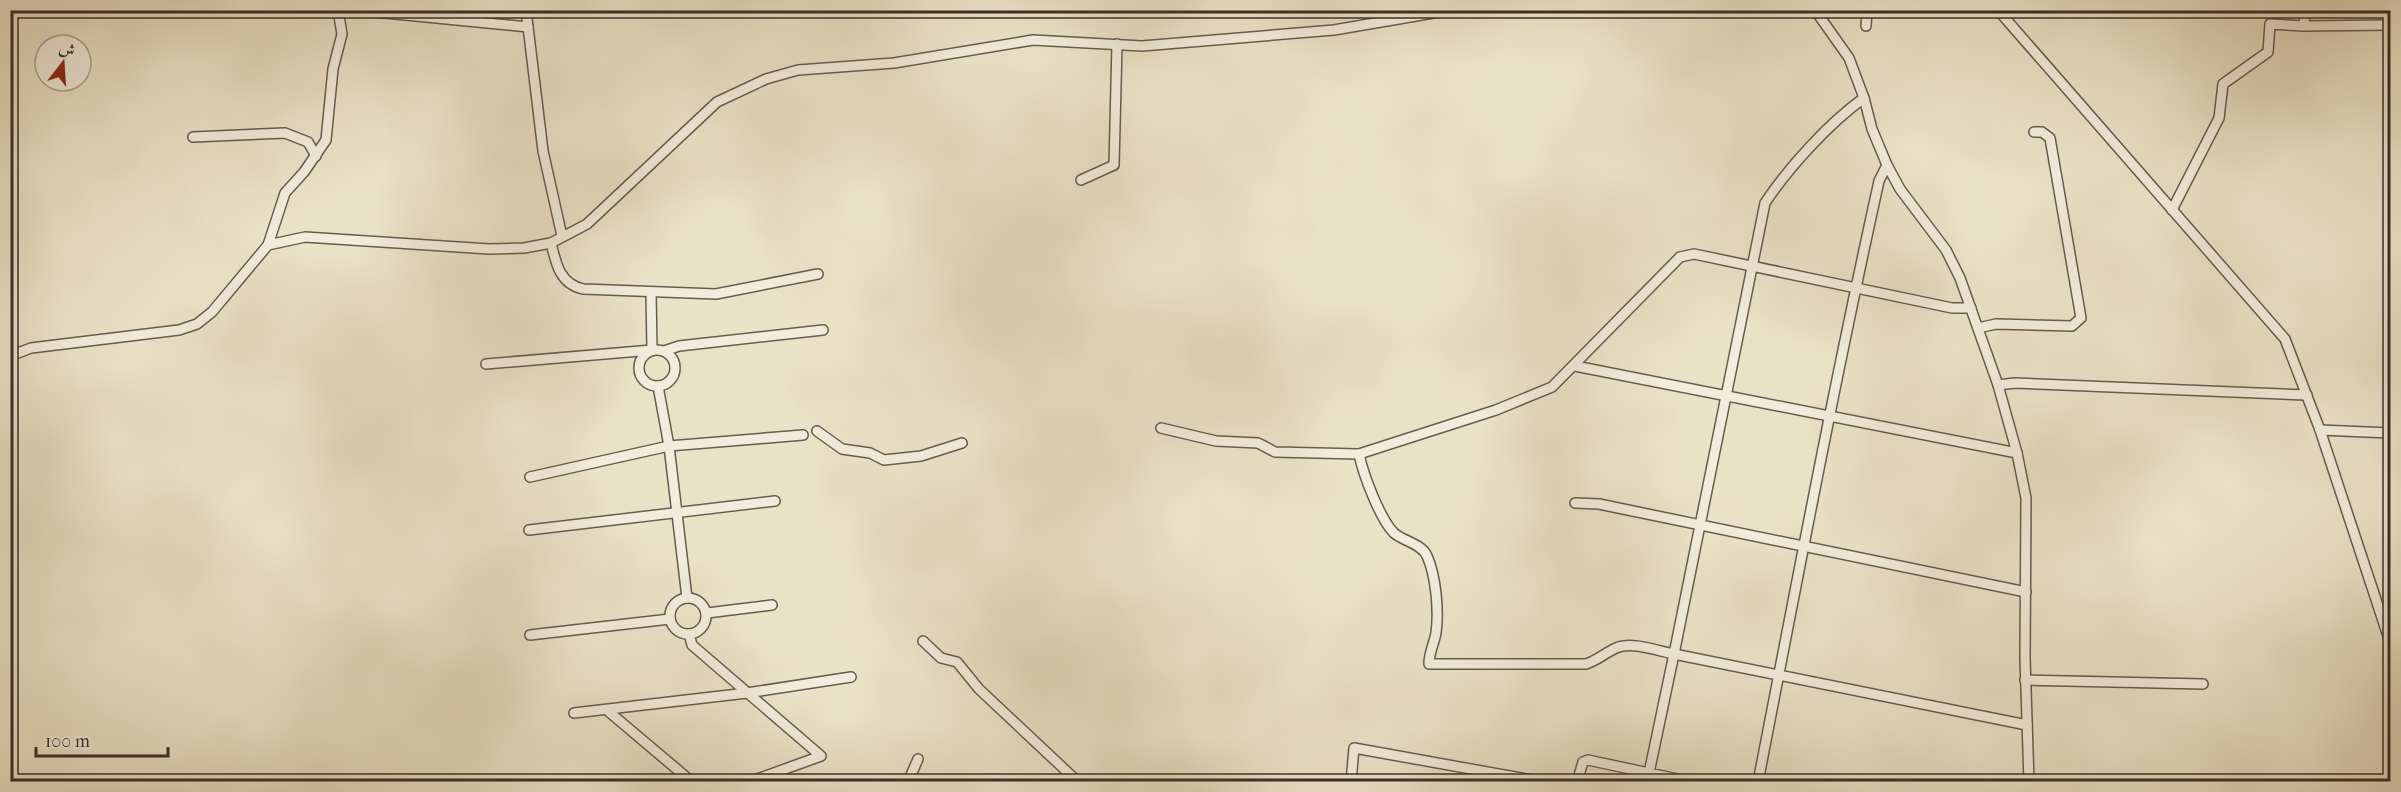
<svg xmlns="http://www.w3.org/2000/svg" width="2401" height="792" font-family="'IM FELL French Canon',Amiri,serif">
<rect width="100%" height="100%" fill="#eae2c7"/>
<filter id="stains"><feTurbulence type="fractalNoise" baseFrequency=".00333" numOctaves="4"/><feColorMatrix values="0 0 0 0 .2 0 0 0 0 .09 0 0 0 0 .02 0 0 0 .5 -.17"/></filter>
<radialGradient id="worn" r=".72"><stop offset=".6" stop-color="#630" stop-opacity="0"/><stop offset="1" stop-color="#630" stop-opacity=".3"/></radialGradient>
<g fill="none" stroke-linecap="round" stroke-linejoin="round">
<defs>
<g id="minor">
<polyline points="354,10 528,27"/>
<polyline points="526,10 543,151 562,236"/>
<polyline points="1815,10 1849,58 1864,98 1872,129 1887,165 1900,189 1946,250 1960,278 1998,385 2017,453 2026,498 2025,658 2029,782"/>
<polyline points="1998,10 2285,339 2320,430 2390,642"/>
<polyline points="2305,10 2304,26 2390,25"/>
<polyline points="1866,26 1867,10"/>
<path d="M1864,98C1829,123 1789,167 1765,203L1674,654L2027,725"/>
<polyline points="193,137 285,133 308,142 316,156"/>
<polyline points="1081,180 1114,165 1117,44"/>
<polyline points="2172,210 2219,118 2223,84 2268,52 2270,24 2304,26"/>
<path d="M551,243C556,264 560,284 583,289L716,294L818,274"/>
<polyline points="268,245 285,193 304,172 326,140 333,69 342,34 338,10"/>
<polyline points="1978,328 1996,324 2072,326 2081,318 2050,138 2042,132 2034,132"/>
<circle cx="657" cy="368" r="18"/>
<polyline points="664,351 679,346 823,330"/>
<polyline points="10,356 31,348 179,330 197,324 212,312 268,245 305,237 489,249 524,248 551,243 587,224 717,102 766,79 798,70 894,63 1033,40 1142,46 1334,30 1451,10"/>
<polyline points="486,364 652,350 651,292"/>
<polyline points="1575,366 2017,453"/>
<polyline points="1998,385 2015,383 2307,395"/>
<polyline points="658,386 669,446 687,598"/>
<polyline points="1161,428 1216,441 1258,443 1275,452 1359,454 1496,410 1552,387 1680,257 1694,254 1952,308 1971,308"/>
<polyline points="2320,430 2390,433"/>
<polyline points="817,431 842,449 870,453 884,460 921,456 962,443"/>
<path d="M1359,454C1363,474 1380,519 1394,533C1403,541 1422,544 1427,556C1436,576 1439,611 1436,633C1434,644 1429,652 1429,664H1586C1598,660 1605,653 1616,648C1632,641 1658,651 1674,654L1649,773L1692,782"/>
<polyline points="530,477 669,446 803,435"/>
<polyline points="1575,503 1599,504 2026,592"/>
<polyline points="529,530 775,501"/>
<circle cx="688" cy="616" r="18"/>
<polyline points="707,613 772,605"/>
<polyline points="689,634 692,645 821,756 749,782"/>
<polyline points="530,635 670,619"/>
<polyline points="923,641 941,658 957,662 979,689 1078,782"/>
<polyline points="2025,680 2203,684"/>
<polyline points="608,711 692,782"/>
<polyline points="574,713 747,693 851,677"/>
<polyline points="908,782 918,759"/>
<polyline points="1351,782 1354,748 1543,782"/>
<polyline points="1577,782 1583,762 1588,760 1649,773"/>
<path d="M1758,782C1797,581 1835,380 1879,181L1887,165"/>
</g>
</defs>
<use href="#minor" stroke="#665c50" stroke-width="12"/>
<use href="#minor" stroke="#f1ecdb" stroke-width="9"/>
</g>
<rect width="2401" height="792" fill="none" stroke="#eae2c7" stroke-width="36"/>
<rect x="12" y="12" width="2377" height="768" fill="none" stroke="#3a2f28" stroke-width="3"/>
<rect x="18" y="18" width="2365" height="756" fill="none" stroke="#3a2f28" stroke-width="1.5"/>
<g transform="translate(63 63) rotate(17)"><circle r="28" fill="#f1ecdb" stroke="#a8a093" stroke-width="1.5"/>
<path d="M0-4.5L10 22L0 15L-10 22Z" fill="#8f2418"/>
<text y="-9" font-size="16" font-weight="bold" text-anchor="middle" fill="#3a2f28">ش</text>
</g>
<path d="M36 747v9h132v-9" fill="none" stroke="#3a2f28" stroke-width="3"/>
<text x="45" y="747" font-size="18" fill="#3a2f28" stroke="#f1ecdb" stroke-width="4.5" paint-order="stroke">100 m</text>
<rect width="100%" height="100%" filter="url(#stains)"/>
<rect width="100%" height="100%" fill="url(#worn)"/>
</svg>
